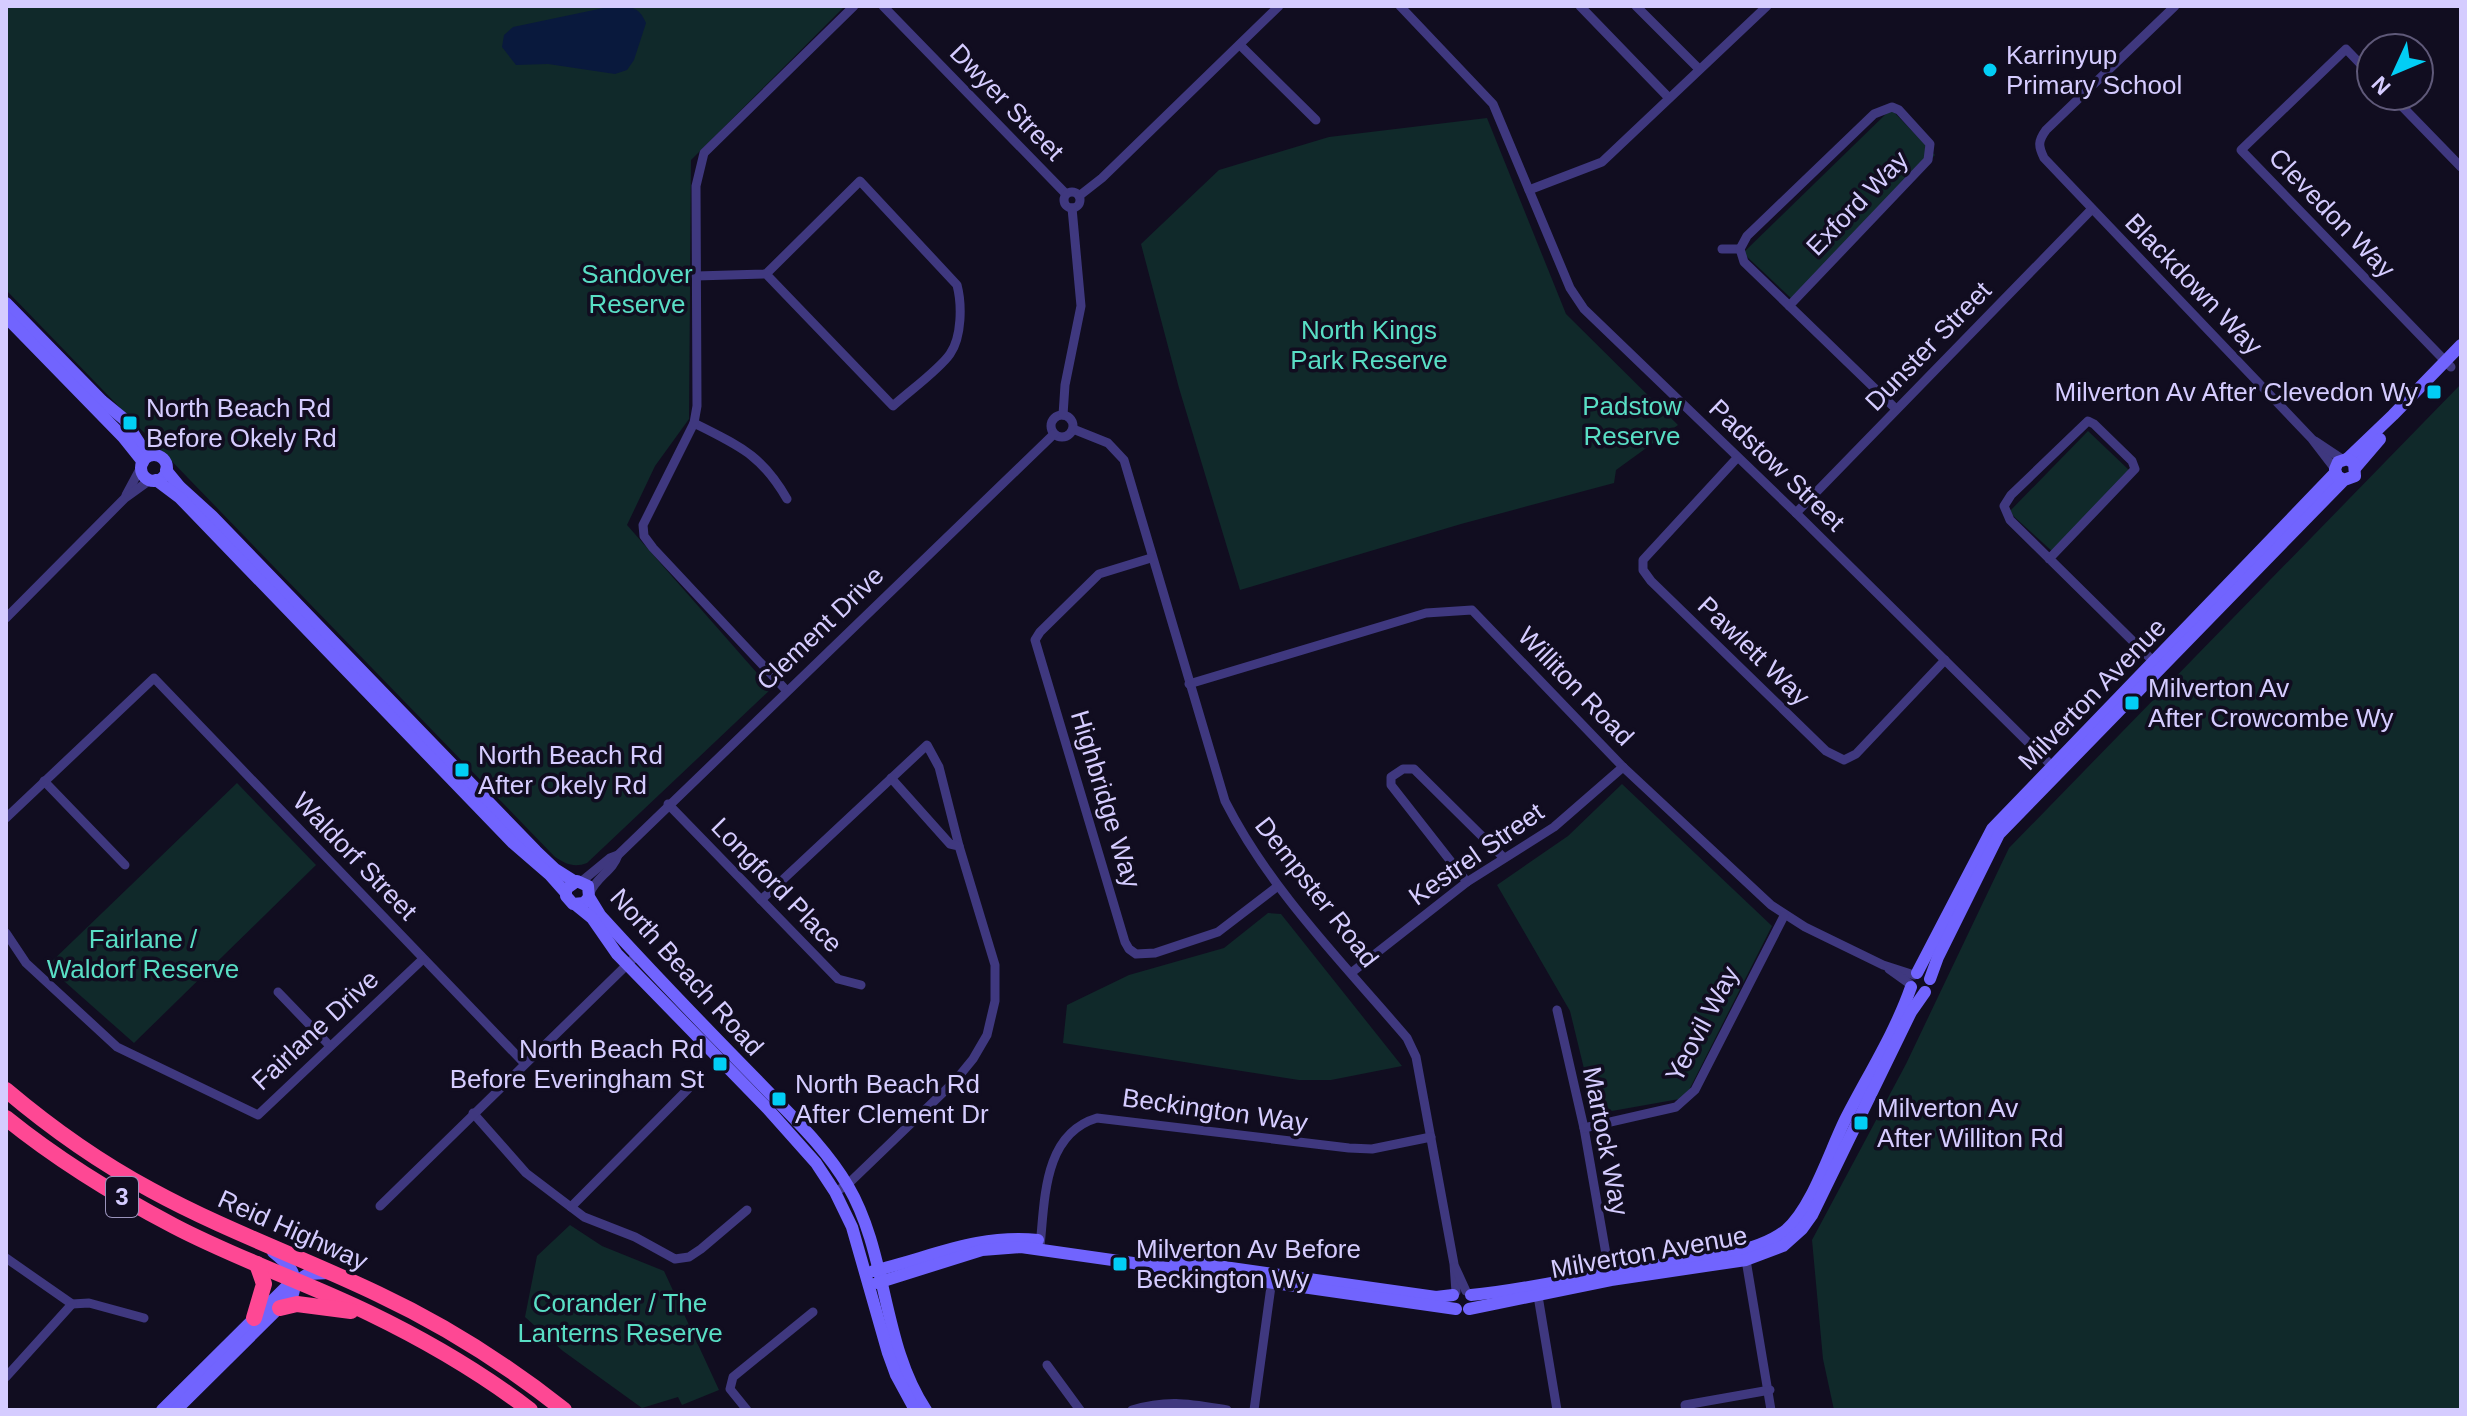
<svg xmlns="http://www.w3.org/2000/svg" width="2467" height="1416" font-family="Arial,sans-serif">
<rect width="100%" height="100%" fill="#110d20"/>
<g fill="#10292a">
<path d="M6,6H845L691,160L689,419L655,466L627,525L771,689L587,863C574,868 566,864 555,857L6,290Z"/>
<polygon points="1891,109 1935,155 1793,300 1743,253"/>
<polygon points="1487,118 1566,314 1678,425 1616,470 1614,483 1461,524 1240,590 1179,388 1141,244 1219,170 1329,137"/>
<polygon points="2461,384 2461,1410 1834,1410 1823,1359 1812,1240 1906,1064 2009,848"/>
<polygon points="2088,431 2130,471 2054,553 2009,512"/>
<polygon points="237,783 316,865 134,1043 47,966"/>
<polygon points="1622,784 1772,926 1685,1098 1595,1114 1570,1011 1497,885 1568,836"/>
<polygon points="1268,913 1281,914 1402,1066 1331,1080 1299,1080 1063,1043 1067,1005 1129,975 1224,948"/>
<polygon points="570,1225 602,1246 664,1271 719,1390 682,1405 678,1397 642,1408 563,1351 525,1317 537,1256"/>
</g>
<path fill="#09193d" d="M613,6C630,6 639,6 646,23L634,60L627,70L615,74L548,64L516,65L502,47L504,35L513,27Z"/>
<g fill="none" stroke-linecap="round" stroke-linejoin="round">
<g stroke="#3f387f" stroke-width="9">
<polyline points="883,6 1066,194"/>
<polyline points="1400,6 1493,104 1570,288 1584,309 1796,513 2056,770"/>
<polyline points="1580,6 1669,98"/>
<polyline points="1636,6 1699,69"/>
<path d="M2175,6L2046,130C2038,141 2038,146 2044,158L2312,439L2335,469"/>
<polyline points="1240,45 1316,120"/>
<polyline points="2371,75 2346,49 2241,150 2451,367"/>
<polyline points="2392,96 2461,167"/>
<polyline points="1529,190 1602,162 1767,6"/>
<circle cx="1072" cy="200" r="8"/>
<polyline points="1079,196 1102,178 1279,6"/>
<polyline points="1722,249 1740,249"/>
<path d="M696,276L766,274L893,406C908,392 939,370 950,354C962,337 962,304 957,285L860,181L766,274"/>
<polyline points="1789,306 1928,160 1930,144 1899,110 1892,107 1874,114 1747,236 1740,249 1744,262 1896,409"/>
<circle cx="1062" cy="426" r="11"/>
<polyline points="1063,415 1065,385 1081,306 1072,208"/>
<path d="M694,423C739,446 761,454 787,499"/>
<path d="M1073,429L1108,443L1124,460L1225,801C1270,890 1343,963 1407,1038L1416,1057L1454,1264L1456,1292"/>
<polyline points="2315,441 2342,459"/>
<polyline points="1737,458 1643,560 1643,570 1651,581 1826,751 1844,760 1856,754 1945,660"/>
<polyline points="126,495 141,467"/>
<polyline points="1796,513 2092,209"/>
<polyline points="1151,558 1099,574 1040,632 1035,640 1125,942 1129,949 1136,954 1155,953 1218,932 1278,886"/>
<polyline points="2049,559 2135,469 2132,461 2094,424 2088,421 2011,495 2004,506 2010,520 2153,661 2157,666"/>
<polyline points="6,618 125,498 150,480"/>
<polyline points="1189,684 1426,613 1472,610 1623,767 1771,905 1805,927 1883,965 1914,975"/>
<polyline points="786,690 653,548 644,536 643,525 694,423 697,406 696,186 704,153 854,6"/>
<polyline points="44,781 125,865"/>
<polyline points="668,804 838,979 861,985"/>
<polyline points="6,818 154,678 524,1063"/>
<polyline points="582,881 610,858 618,855 1054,434"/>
<polyline points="1467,882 1391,785 1391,777 1403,769 1414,769 1504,858"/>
<path d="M590,893C596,877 613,871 618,855"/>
<polyline points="761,900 927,745 939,767 959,846"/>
<polyline points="6,933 26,963 117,1047 258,1115 423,959"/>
<polyline points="1889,969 1910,984"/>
<polyline points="1351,973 1467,882 1554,827 1623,767"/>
<polyline points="278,992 330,1046"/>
<polyline points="1557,1010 1584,1128 1610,1277"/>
<polyline points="473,1113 526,1173 584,1217 635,1237 675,1259 689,1257 701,1249 747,1210"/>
<polyline points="1584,1128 1676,1107 1695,1090 1784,916"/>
<polyline points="835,1192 847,1185 955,1081 973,1059 987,1035 995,1001 995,965 959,846 950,844 891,778"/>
<polyline points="380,1206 637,955"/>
<polyline points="571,1207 688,1089"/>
<path d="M1040,1246C1045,1200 1043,1134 1097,1118L1349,1148L1372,1149L1431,1137"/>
<polyline points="1745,1254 1771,1410"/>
<polyline points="6,1258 72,1304 89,1303 144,1318"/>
<polyline points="1455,1267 1466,1291"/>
<polyline points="1537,1290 1557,1410"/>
<polyline points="1047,1365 1080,1410"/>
<polyline points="6,1377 72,1304"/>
<polyline points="747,1410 730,1389 733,1377 813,1312"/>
<path d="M1132,1410C1169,1399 1190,1404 1227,1410"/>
<polyline points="1254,1410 1272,1279"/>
<polyline points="1686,1410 1685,1405 1770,1390"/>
</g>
<g stroke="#7164fe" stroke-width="12">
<polyline points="6,303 102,401 124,419 140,444 153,455"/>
<polyline points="6,317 123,437 143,462"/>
<circle cx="154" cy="468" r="13"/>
<polyline points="2347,459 2393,415 2461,345"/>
<polyline points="2356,467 2380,439"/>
<polyline points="166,470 180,487 212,516 536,851 555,869 574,881"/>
<polyline points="156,480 180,498 513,843 550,875 566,893"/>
<path d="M589,897L584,903L573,904L566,896V889L577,881L588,886L589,897L600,915C651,971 703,1025 756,1079C788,1113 824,1145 848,1186C888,1254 882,1345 926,1410"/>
<polyline points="576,905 592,918 617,954 767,1108 816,1163 835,1192 852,1227 888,1353 896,1375 915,1410"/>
<polyline points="1917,973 1992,829 2335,473"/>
<polyline points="1930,979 1938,957 1999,834 2344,480 2355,476 2354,463 2347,459 2338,462 2335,469 2337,476 2344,480"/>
<polyline points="1175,1260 1436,1297 1453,1295"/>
<path d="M873,1271C932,1257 977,1234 1038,1240"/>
<polyline points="877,1283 982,1250 1021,1247 1456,1309"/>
<path d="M1471,1295C1518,1291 1563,1280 1609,1272C1656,1263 1750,1260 1786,1230C1812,1208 1830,1150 1846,1118C1868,1075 1895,1033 1911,987"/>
<polyline points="1469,1309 1611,1280 1746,1260 1783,1246 1802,1229 1812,1215 1911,1012 1925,992"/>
<polyline points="162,1410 285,1288 308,1274 329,1273"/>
<path d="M176,1410L293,1294C300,1274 288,1264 273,1252"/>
</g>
<g stroke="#fe4894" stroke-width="16">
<path d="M6,1090C51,1128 99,1162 151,1190C224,1230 303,1258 378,1294C444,1325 507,1365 564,1410"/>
<path d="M6,1118C58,1160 115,1195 174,1226C237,1259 305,1282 369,1313C425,1340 480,1372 530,1410"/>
<polyline points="280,1308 297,1304 351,1311"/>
<polyline points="254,1318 264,1284 257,1264"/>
</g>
</g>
<g fill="#02cef5" stroke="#110d20" stroke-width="3">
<circle cx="1990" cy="70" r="8"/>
<rect x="2426" y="384" width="16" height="16" rx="4"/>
<rect x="122" y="415" width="16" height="16" rx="4"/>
<rect x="2124" y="695" width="16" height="16" rx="4"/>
<rect x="454" y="762" width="16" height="16" rx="4"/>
<rect x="712" y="1056" width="16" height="16" rx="4"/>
<rect x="771" y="1091" width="16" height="16" rx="4"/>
<rect x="1853" y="1115" width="16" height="16" rx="4"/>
<rect x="1112" y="1256" width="16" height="16" rx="4"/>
</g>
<g text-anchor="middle" stroke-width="7" stroke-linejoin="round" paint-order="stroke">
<rect fill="#110d20" stroke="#9a93bc" stroke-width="2" x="106" y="1177" width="32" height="40" rx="6"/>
<g font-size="24" font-weight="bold" fill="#d5ccff">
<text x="122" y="1205">3</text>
</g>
<g font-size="26" fill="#d5ccff" stroke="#110d20" text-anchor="start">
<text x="2006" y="64">Karrinyup<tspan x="2006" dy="30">Primary School</tspan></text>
<text x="2418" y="401" text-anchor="end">Milverton Av After Clevedon Wy</text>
<text x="146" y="417">North Beach Rd<tspan x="146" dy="30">Before Okely Rd</tspan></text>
<text x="2148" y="697">Milverton Av<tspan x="2148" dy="30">After Crowcombe Wy</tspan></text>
<text x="478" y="764">North Beach Rd<tspan x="478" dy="30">After Okely Rd</tspan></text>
<text x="704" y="1058" text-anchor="end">North Beach Rd<tspan x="704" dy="30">Before Everingham St</tspan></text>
<text x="795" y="1093">North Beach Rd<tspan x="795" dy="30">After Clement Dr</tspan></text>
<text x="1877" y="1117">Milverton Av<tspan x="1877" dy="30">After Williton Rd</tspan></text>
<text x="1136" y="1258">Milverton Av Before<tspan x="1136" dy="30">Beckington Wy</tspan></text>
</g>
<g font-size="26" fill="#d5ccff" stroke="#110d20">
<text transform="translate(1007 102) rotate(46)" y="9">Dwyer Street</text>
<text transform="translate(1857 203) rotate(-46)" y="9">Exford Way</text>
<text transform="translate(2332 213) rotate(46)" y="9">Clevedon Way</text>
<text transform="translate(2194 284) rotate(46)" y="9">Blackdown Way</text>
<text transform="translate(1928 346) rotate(-46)" y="9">Dunster Street</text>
<text transform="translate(1777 465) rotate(44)" y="9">Padstow Street</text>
<text transform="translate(820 628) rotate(-44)" y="9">Clement Drive</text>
<text transform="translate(1754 651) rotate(44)" y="9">Pawlett Way</text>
<text transform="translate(1576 686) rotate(46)" y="9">Williton Road</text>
<text transform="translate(2092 694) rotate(-46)" y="9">Milverton Avenue</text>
<text transform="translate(1106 799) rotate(73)" y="9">Highbridge Way</text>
<text transform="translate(1476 854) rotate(-35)" y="9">Kestrel Street</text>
<text transform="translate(355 856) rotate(46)" y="9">Waldorf Street</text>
<text transform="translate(777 885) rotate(46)" y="9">Longford Place</text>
<text transform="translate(1317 892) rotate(52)" y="9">Dempster Road</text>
<text transform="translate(687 972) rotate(48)" y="9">North Beach Road</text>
<text transform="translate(1702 1024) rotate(-62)" y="9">Yeovil Way</text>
<text transform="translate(315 1030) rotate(-43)" y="9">Fairlane Drive</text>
<text transform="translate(1215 1110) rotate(8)" y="9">Beckington Way</text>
<text transform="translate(1606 1141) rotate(79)" y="9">Martock Way</text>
<text transform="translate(293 1230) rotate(24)" y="9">Reid Highway</text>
<text transform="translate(1649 1252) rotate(-10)" y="9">Milverton Avenue</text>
</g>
<g font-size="26" fill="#59dec5" stroke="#110d20">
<text x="637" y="283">Sandover<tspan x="637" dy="30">Reserve</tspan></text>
<text x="1369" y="339">North Kings<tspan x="1369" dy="30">Park Reserve</tspan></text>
<text x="1632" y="415">Padstow<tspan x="1632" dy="30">Reserve</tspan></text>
<text x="143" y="948">Fairlane /<tspan x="143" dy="30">Waldorf Reserve</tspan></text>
<text x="620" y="1312">Corander / The<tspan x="620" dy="30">Lanterns Reserve</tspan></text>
</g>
</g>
<rect width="2467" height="1416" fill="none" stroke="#d5ccff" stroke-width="16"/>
<g transform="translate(2395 72) rotate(226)"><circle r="38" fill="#110d20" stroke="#5f5979" stroke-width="2"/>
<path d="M0-6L14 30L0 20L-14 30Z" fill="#02cef5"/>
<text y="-12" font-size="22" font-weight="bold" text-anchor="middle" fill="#d5ccff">N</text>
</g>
</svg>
